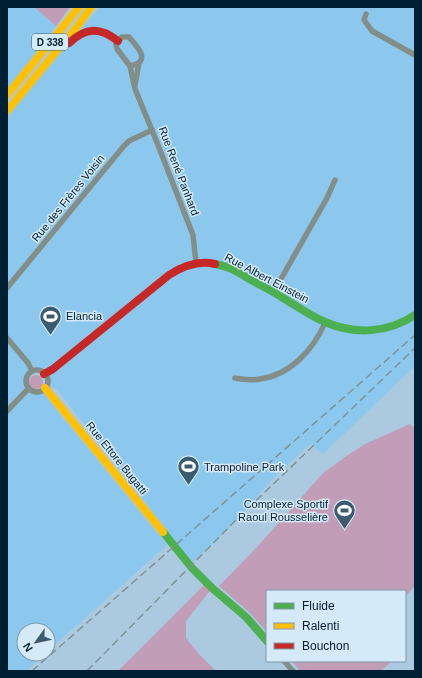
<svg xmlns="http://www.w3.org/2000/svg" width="422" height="678" font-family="Helvetica,sans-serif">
<rect width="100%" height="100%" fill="#abcadf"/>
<g fill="#8cc7ee" fill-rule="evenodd">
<polygon points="7,7 34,7 56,26 7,91"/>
<path d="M100,7H415V366L323,454L310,444L276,475L239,517L190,565L174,546L175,541L56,388H46L48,399L167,545L48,651V630H24V654H45L26,671H7V112ZM32,371L42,372L46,377L47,385L42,390L34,391L27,386L26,377Z"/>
</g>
<g fill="#c19db7">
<polygon points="34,7 70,7 56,26"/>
<circle cx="36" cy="382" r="7"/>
<polygon points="410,424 415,429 415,586 405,597 405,591 267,591 267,632 249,612 219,586 257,547 323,473 348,455 365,444"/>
<polygon points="206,583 212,588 186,621 186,638 198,653 216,671 118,671"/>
<polygon points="292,661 392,661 381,671 300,671"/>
</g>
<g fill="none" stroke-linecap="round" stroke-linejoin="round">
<g stroke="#828e87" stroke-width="5.5">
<polyline points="366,14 364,20 372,31 415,55"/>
<path d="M130,66C152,62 138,47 129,37H122L116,44L117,49L130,66L135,89L156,140L193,235L196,262"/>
<polyline points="135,85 139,63"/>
<polyline points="7,288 123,147 129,141 152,130"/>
<polyline points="273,293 327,198 335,180"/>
<polyline points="7,338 28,363 32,371"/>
<circle cx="37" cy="381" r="11"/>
<path d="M235,378C242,379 252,381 260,379C290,375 313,350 325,323"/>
<polyline points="7,411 29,388"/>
<polyline points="284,661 293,671"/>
</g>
<g stroke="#4caf50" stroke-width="8">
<path d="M215,264C229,266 239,273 251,280C262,286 273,291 283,298C297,306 310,316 325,322C355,335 388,333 415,315"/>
<polyline points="163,532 192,568 212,588 246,617 267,641"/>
</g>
<g stroke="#ffc107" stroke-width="8">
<polyline points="7,95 79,7"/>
<polyline points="7,111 79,24 91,7"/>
<polyline points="45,388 163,532"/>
</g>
<g stroke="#c62828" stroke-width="8">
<path d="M69,43C86,27 100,27 118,41"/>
<path d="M44,374L53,369L169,275C183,266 198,260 215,264"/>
</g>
<g stroke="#819397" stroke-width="1.5" stroke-dasharray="8 4" stroke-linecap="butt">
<polyline points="32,671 415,335"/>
<polyline points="87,671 239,517 415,348"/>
</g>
</g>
<defs>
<symbol id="stadium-pin" viewBox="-11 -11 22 30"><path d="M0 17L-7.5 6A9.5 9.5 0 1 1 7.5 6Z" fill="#3c5b6f" stroke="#d5eaf9"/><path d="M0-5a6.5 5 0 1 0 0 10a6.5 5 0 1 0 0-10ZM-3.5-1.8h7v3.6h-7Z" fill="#fff"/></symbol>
</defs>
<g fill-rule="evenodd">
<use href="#stadium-pin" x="38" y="304" width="25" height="34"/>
<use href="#stadium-pin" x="176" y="454" width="25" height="34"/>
<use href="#stadium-pin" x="332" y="498" width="25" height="34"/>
</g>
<g text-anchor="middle" stroke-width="3" stroke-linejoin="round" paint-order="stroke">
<rect fill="#d5eaf9" stroke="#415c6e" stroke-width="1" x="32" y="34" width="36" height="16" rx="3"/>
<g font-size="10" font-weight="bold" fill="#011f32">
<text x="50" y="46">D 338</text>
</g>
<g font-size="11" fill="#011f32" stroke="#d5eaf9">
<text transform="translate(179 171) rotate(69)" y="4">Rue René Panhard</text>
<text transform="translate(68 198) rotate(-51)" y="4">Rue des Frères Voisin</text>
<text transform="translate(267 278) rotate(28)" y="4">Rue Albert Einstein</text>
<text transform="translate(117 458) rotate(51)" y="4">Rue Ettore Bugatti</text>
</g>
<g font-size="11" fill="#011f32" stroke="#d5eaf9" text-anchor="start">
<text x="66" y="320">Elancia</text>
<text x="204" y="471">Trampoline Park</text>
<text x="328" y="508" text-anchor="end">Complexe Sportif<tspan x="328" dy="13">Raoul Rousselière</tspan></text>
</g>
</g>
<rect width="422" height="678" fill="none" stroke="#011f32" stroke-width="16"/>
<rect x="266" y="590" width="140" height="72" fill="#d5eaf9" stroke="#8099a9"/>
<rect x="274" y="603" width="20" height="6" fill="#4caf50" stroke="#8099a9"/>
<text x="302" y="610" font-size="12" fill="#011f32">Fluide</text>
<rect x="274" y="623" width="20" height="6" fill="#ffc107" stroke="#8099a9"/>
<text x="302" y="630" font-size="12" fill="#011f32">Ralenti</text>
<rect x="274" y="643" width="20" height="6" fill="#c62828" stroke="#8099a9"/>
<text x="302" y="650" font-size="12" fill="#011f32">Bouchon</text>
<g transform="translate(36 642) rotate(237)"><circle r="19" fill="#d5eaf9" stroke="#8099a9"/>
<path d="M0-3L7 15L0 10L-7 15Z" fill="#3c5b6f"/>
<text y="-6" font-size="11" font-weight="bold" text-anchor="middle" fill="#011f32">N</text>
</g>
</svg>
